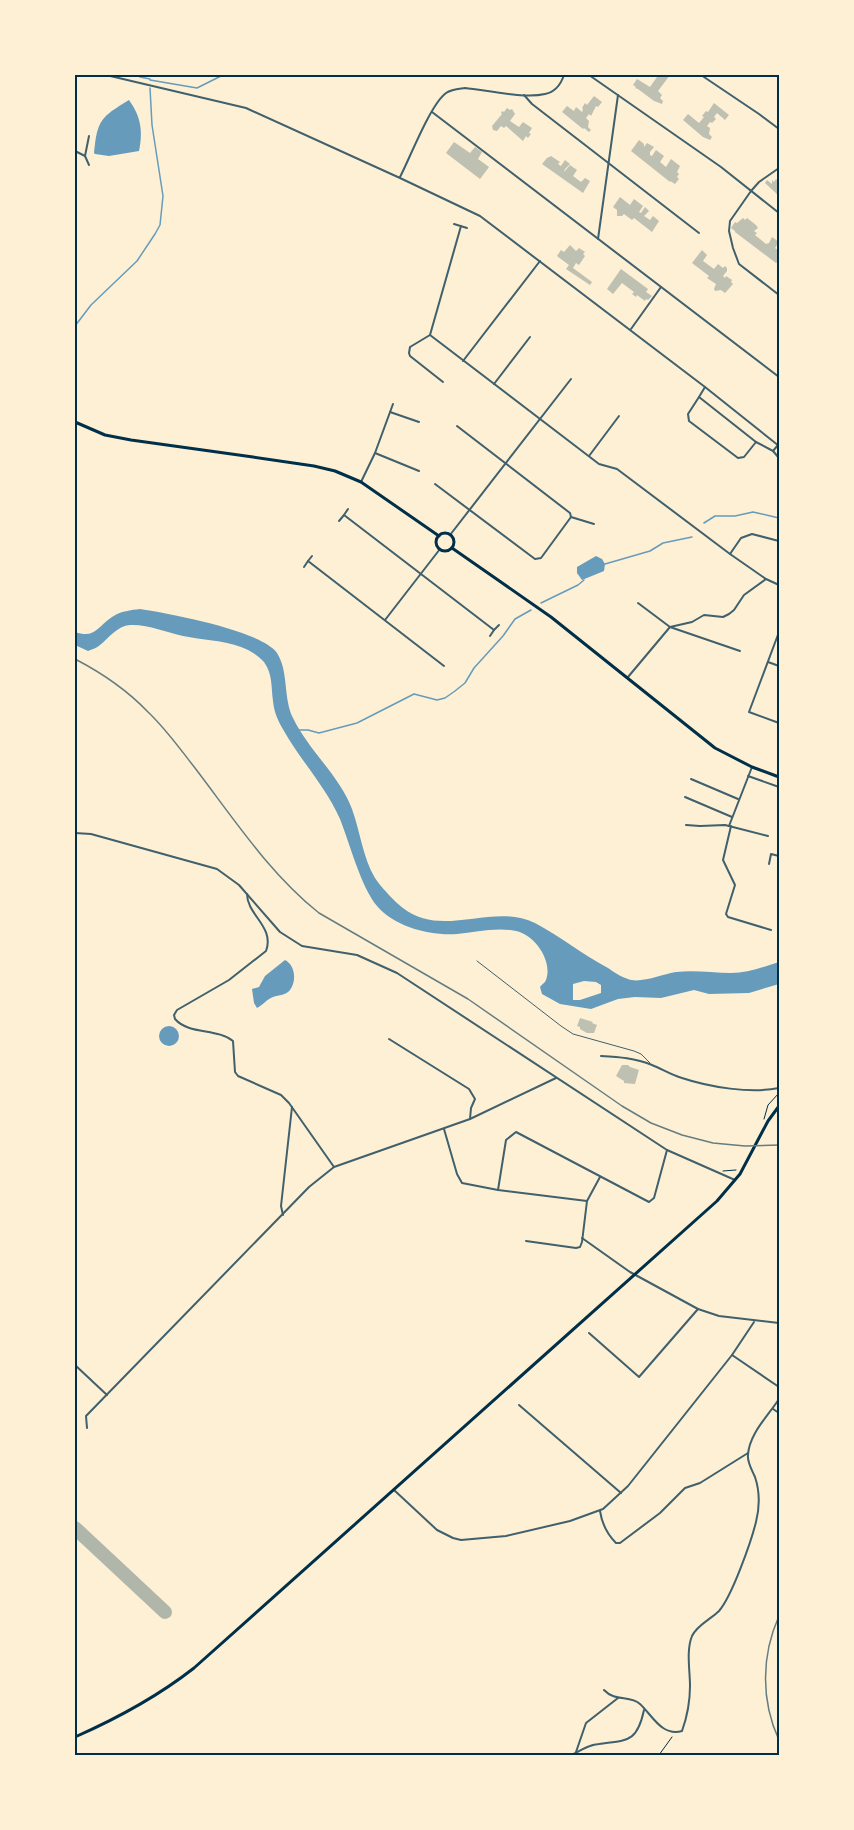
<svg xmlns="http://www.w3.org/2000/svg" width="854" height="1830" font-family="'Libre Baskerville',serif">
<rect width="100%" height="100%" fill="#fdf0d5"/>
<g fill="#669bbc" fill-rule="evenodd">
<path d="M129,100C141,117 143,131 139,151L109,156L95,154L94,153C97,120 101,117 129,100Z"/>
<polygon points="596,556 602,559 605,564 604,571 582,580 577,573 577,567"/>
<path d="M140,609C167,613 263,631 277,653C289,672 283,698 293,718C309,751 339,775 352,809C360,831 363,858 375,878C380,886 395,902 403,908C442,939 493,902 535,923C560,936 583,955 608,968C614,972 621,977 628,979C640,984 663,974 676,972C695,970 713,973 731,973C747,973 763,967 779,962V984L749,993L709,994L694,990L661,998L635,997L618,999L591,1009L560,1004L542,994L540,987C542,984 545,983 546,980C553,961 535,935 516,931C496,927 476,932 457,934C430,936 395,927 377,906C361,887 350,844 340,819C326,787 301,761 284,731C278,721 274,712 273,701C271,687 273,675 264,662C258,655 249,650 241,647C223,640 202,640 183,636C166,632 147,624 130,625C117,626 109,638 100,645C97,648 92,649 88,651L75,645V632C95,639 97,627 112,617C121,611 131,610 140,609ZM584,981L596,982L601,985V993L580,1000H573V984Z"/>
<path d="M285,960C295,965 297,981 290,990C286,995 279,995 273,997C267,999 263,1005 257,1008L254,1003L252,989L259,987L265,976Z"/>
<circle cx="169" cy="1036" r="10"/>
</g>
<g fill="none" stroke-linecap="round" stroke-linejoin="round">
<g stroke="#669bbc" stroke-width="1.5">
<polyline points="137,75 140,77 150,79"/>
<polyline points="150,80 197,88 223,75"/>
<polyline points="75,326 91,305 137,261 155,234 160,225 163,196 152,125 150,88"/>
<polyline points="704,523 715,516 735,516 753,512 779,518"/>
<polyline points="605,564 650,551 663,543 692,537"/>
<polyline points="541,603 578,585 584,580"/>
<polyline points="299,730 308,730 319,733 357,723 414,694 437,700 445,698 455,691 465,683 474,668 503,636 515,619 531,610"/>
</g>
<polyline stroke="#b1b6ab" stroke-width="14" points="75,1528 165,1612"/>
</g>
<g fill="#bec0b2">
<polygon points="655,75 670,75 658,91 662,95 660,98 663,101 662,104 654,101 638,89 635,88 636,87 633,85 637,79 650,87 657,77"/>
<polygon points="594,96 602,102 598,107 596,106 591,116 589,114 586,118 589,121 588,127 591,130 589,132 584,128 583,129 562,112 567,106 574,111 576,107 582,112 583,109 582,108 585,103 587,105"/>
<polygon points="714,103 729,115 725,120 717,113 714,117 716,119 712,123 710,122 707,126 710,128 709,134 712,137 710,140 703,137 683,120 688,114 699,123 704,117 702,116 706,111 708,112"/>
<polygon points="507,108 510,110 512,109 515,114 510,121 519,127 523,122 532,128 529,133 531,134 528,138 526,136 523,141 506,126 504,128 501,126 497,131 493,130 492,126 502,114 501,113 502,111 504,112"/>
<polygon points="639,140 644,144 644,147 647,143 654,147 650,152 650,155 652,156 656,150 664,156 660,162 666,167 671,159 680,166 677,172 679,174 677,177 679,179 675,184 670,181 670,182 631,151"/>
<polygon points="454,142 470,153 475,147 482,152 478,159 489,167 480,179 446,153"/>
<polygon points="551,156 560,162 558,164 561,166 565,160 570,164 565,169 564,172 570,165 577,170 573,176 581,182 585,178 590,181 583,193 542,164 547,158"/>
<polygon points="776,179 779,182 779,196 765,183 767,180 772,184 772,180 774,182"/>
<polygon points="620,197 630,205 634,199 643,206 639,212 641,213 645,207 649,211 644,216 650,220 653,216 659,221 652,232 634,218 632,220 624,214 622,216 617,216 617,210 613,207"/>
<polygon points="743,218 745,220 747,218 756,225 758,228 754,231 757,233 755,235 766,244 769,243 772,237 779,242 775,248 779,251 779,261 776,263 735,232 735,231 731,228 735,222 737,223"/>
<polygon points="570,245 576,251 579,248 585,252 583,254 585,256 579,265 576,263 573,268 592,282 590,285 566,269 569,265 557,256 561,250 564,252"/>
<polygon points="702,250 707,255 703,261 714,269 718,264 723,268 725,266 727,268 727,271 723,276 725,278 726,276 732,280 731,282 733,284 725,293 721,290 715,291 714,289 716,284 707,278 709,276 692,263"/>
<polygon points="621,269 648,289 646,292 652,296 648,300 646,299 645,301 637,295 636,297 632,294 634,292 622,283 613,294 607,289"/>
<polygon points="580,1018 593,1022 592,1023 597,1025 594,1033 587,1033 580,1029 580,1027 577,1026"/>
<polygon points="622,1065 628,1065 630,1067 639,1070 635,1084 624,1083 624,1081 616,1076"/>
</g>
<g fill="none" stroke-linecap="round" stroke-linejoin="round">
<g stroke="#003049" stroke-width="1">
<polyline points="764,1119 768,1105 779,1093"/>
<polyline points="723,1171 736,1170"/>
<polyline points="659,1755 672,1737"/>
</g>
<polyline stroke="#3f606c" stroke-width="1" points="477,961 561,1026 573,1034 634,1051 641,1054 650,1063"/>
<g stroke="#3f606c" stroke-width="2">
<polyline points="106,75 246,108 400,178 480,216 705,387 779,446"/>
<polyline points="589,75 721,167 779,213"/>
<polyline points="701,75 759,114 779,129"/>
<polyline points="524,95 532,104 699,233"/>
<polyline points="432,112 779,377"/>
<polyline points="75,151 85,156"/>
<polyline points="89,165 85,156 89,136"/>
<polyline points="779,168 759,182 751,191 730,221 729,231 733,248 739,264 779,295"/>
<path d="M400,177C410,158 430,105 446,93C452,89 458,89 465,88C486,90 524,99 545,94C555,92 561,84 564,75"/>
<polyline points="454,224 467,228"/>
<polyline points="461,226 430,335 599,464 617,469 730,554 766,579 779,585"/>
<polyline points="598,239 618,95"/>
<polyline points="631,329 661,287"/>
<polyline points="430,335 410,347 409,353 410,356 443,382"/>
<polyline points="463,361 540,261"/>
<polyline points="494,384 530,337"/>
<polyline points="705,387 699,397 756,442 773,451 778,445"/>
<polyline points="699,397 688,414 689,421 738,458 744,457 756,442"/>
<polyline points="390,412 419,422"/>
<polyline points="773,451 779,458"/>
<polyline points="375,453 419,471"/>
<polyline points="589,456 619,416"/>
<polyline points="361,482 375,453 393,404"/>
<polyline points="435,484 535,559 541,558 571,517 570,513 457,426"/>
<polyline points="348,509 344,515 494,630 490,636"/>
<polyline points="571,517 594,524"/>
<polyline points="339,521 344,515"/>
<polyline points="450,535 571,379"/>
<polyline points="730,554 741,538 752,534 779,541"/>
<polyline points="312,556 308,561 444,666"/>
<polyline points="304,567 308,561"/>
<polyline points="638,603 670,627 740,651"/>
<polyline points="385,620 440,549"/>
<polyline points="494,630 499,625"/>
<polyline points="779,632 749,712 779,723"/>
<polyline points="768,662 779,666"/>
<polyline points="628,677 670,627 692,622 704,615 723,617 729,614 734,610 744,595 766,579"/>
<polyline points="748,776 779,787"/>
<polyline points="691,779 738,799"/>
<polyline points="685,797 732,817"/>
<polyline points="686,825 700,826 725,825 768,836"/>
<polyline points="729,826 752,767"/>
<polyline points="731,826 723,860 735,885 726,914 728,917 771,930"/>
<polyline points="769,864 771,854 779,856"/>
<path d="M247,894C247,915 275,927 266,951L229,980L177,1010L174,1015L175,1019C189,1035 217,1028 233,1041L235,1072L238,1076L281,1095L289,1103L334,1167"/>
<polyline points="389,1039 469,1089 475,1099 471,1108 470,1119"/>
<path d="M601,1056C619,1057 635,1058 652,1065C662,1069 671,1075 682,1078C709,1087 751,1094 779,1088"/>
<polyline points="444,1129 457,1174 462,1183 498,1190 587,1201"/>
<polyline points="498,1190 506,1140 516,1132 649,1202 654,1198 667,1150"/>
<polyline points="283,1215 281,1206 292,1107"/>
<polyline points="582,1238 630,1272 698,1309 719,1316 779,1323"/>
<polyline points="526,1241 576,1248 580,1247 582,1242 587,1201 600,1177"/>
<polyline points="589,1333 639,1377 698,1309"/>
<polyline points="732,1355 779,1387"/>
<polyline points="75,1365 107,1395"/>
<polyline points="519,1405 621,1493"/>
<polyline points="773,1409 779,1413"/>
<polyline points="87,1428 86,1416 309,1187 334,1167 470,1119 556,1078"/>
<polyline points="394,1490 437,1530 453,1538 461,1540 506,1536 570,1521 603,1509 628,1486 732,1355 754,1322"/>
<path d="M600,1511C602,1524 607,1534 616,1543H620L660,1513L685,1488L700,1483L748,1453"/>
<path d="M604,1690C615,1702 630,1695 640,1704C652,1715 662,1737 682,1731C687,1717 690,1701 690,1686C690,1670 686,1651 692,1636C697,1625 711,1619 719,1611C732,1596 751,1542 756,1522C760,1506 760,1492 755,1477C752,1470 747,1462 748,1455C749,1434 768,1416 779,1399"/>
<polyline points="576,1752 586,1723 618,1698"/>
<path d="M572,1755C581,1750 588,1745 599,1744C627,1740 637,1743 644,1710"/>
</g>
<polyline stroke="#3f606c" stroke-width="2" points="75,833 91,834 217,869 239,885 280,932 302,946 357,955 397,973 667,1150 735,1180"/>
<g stroke="#003049" stroke-width="3">
<polyline points="75,422 105,435 131,440 253,457 314,466 335,471 361,482 439,536"/>
<circle cx="445" cy="542" r="9"/>
<polyline points="452,548 551,617 715,748 752,767 779,777"/>
</g>
<path stroke="#003049" stroke-width="3" d="M75,1737C118,1718 157,1697 194,1668L717,1201L740,1174L768,1121L779,1106"/>
<g stroke="#657d81" stroke-width="1.5">
<path d="M75,659C102,673 127,690 148,712C166,729 180,749 195,768C234,819 269,873 319,913L468,999L622,1106L651,1123L682,1135L713,1143L745,1146L779,1145"/>
<path d="M779,1616C761,1656 761,1701 779,1740"/>
</g>
</g>
<rect width="854" height="1830" fill="none" stroke="#fdf0d5" stroke-width="153"/>
<rect x="76" y="76" width="702" height="1678" fill="none" stroke="#003049" stroke-width="2"/>
</svg>
